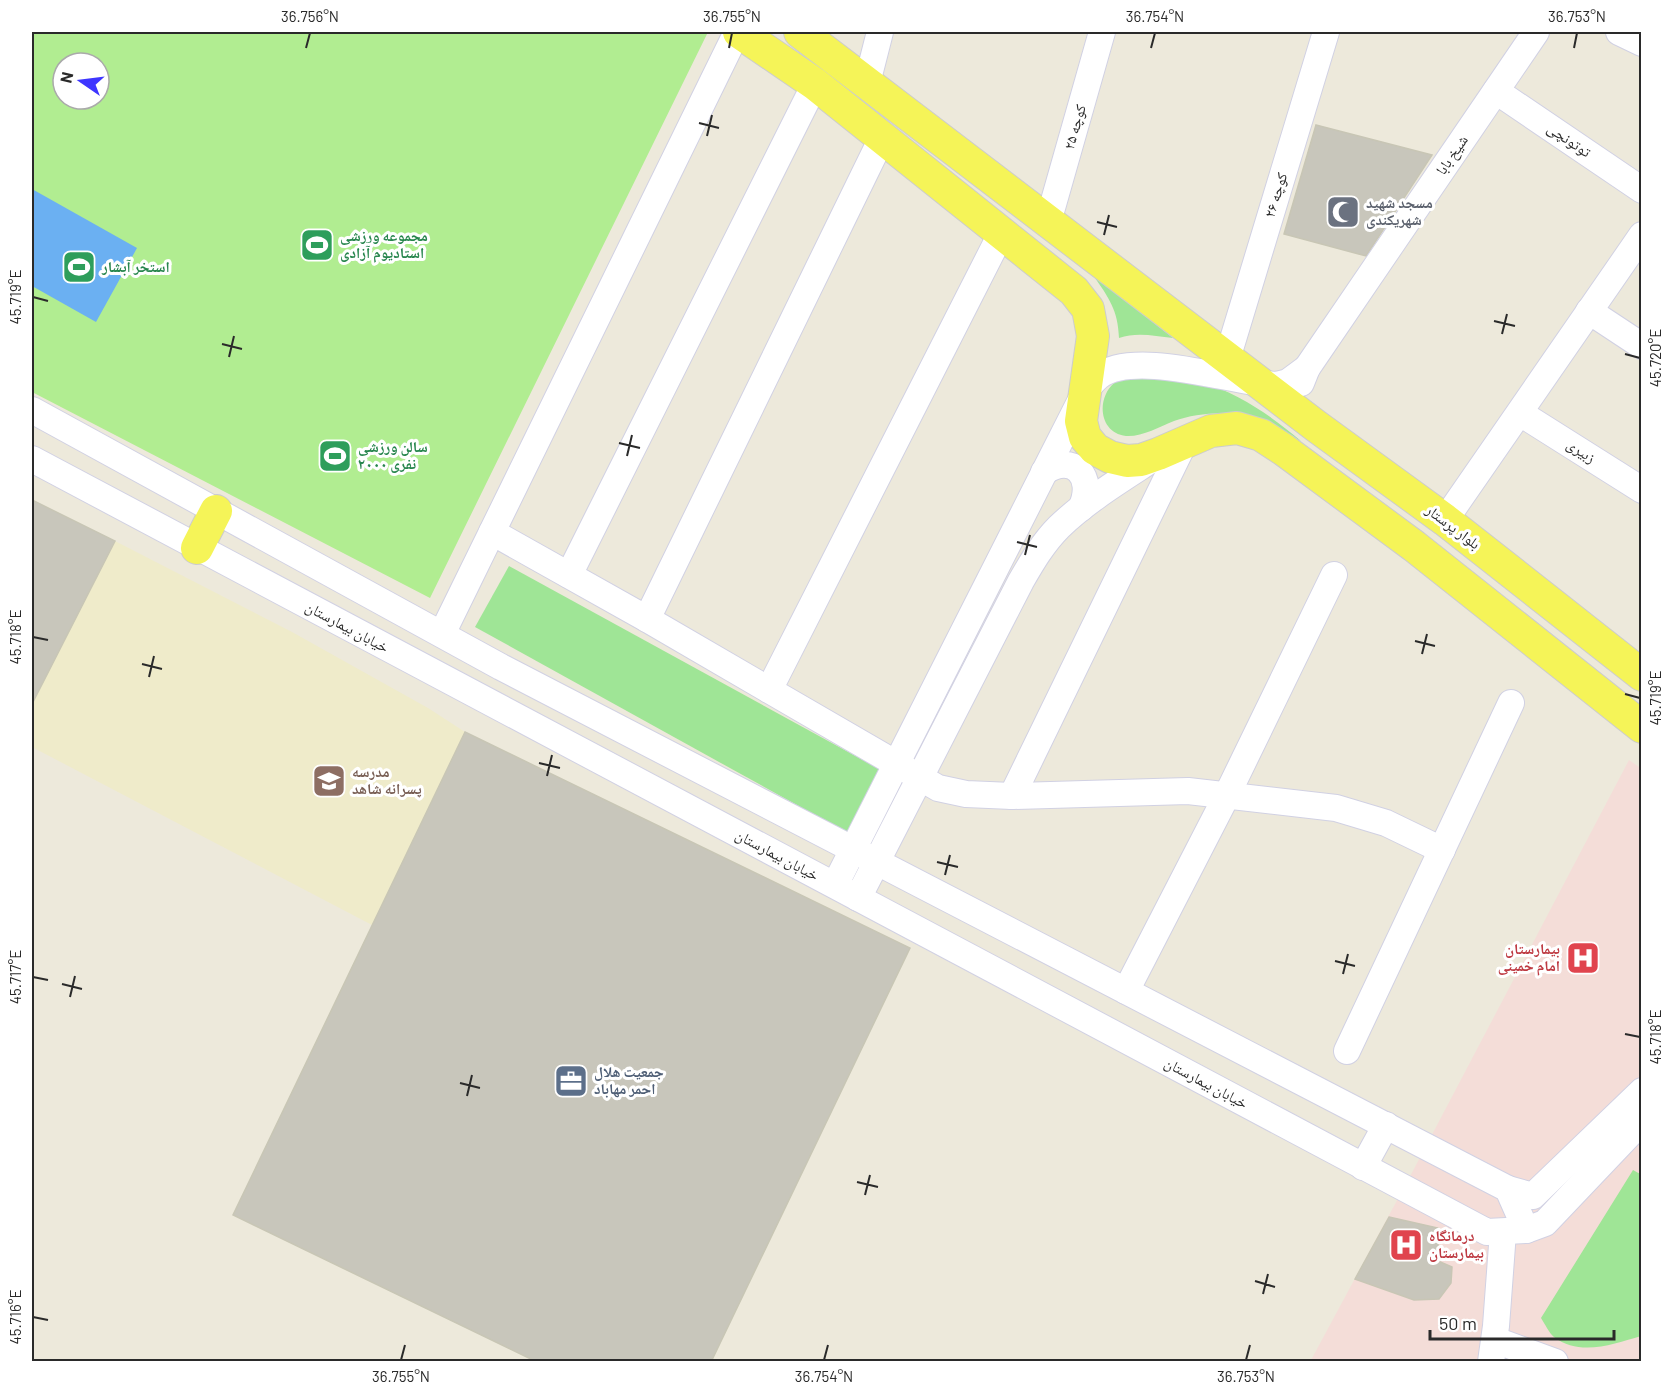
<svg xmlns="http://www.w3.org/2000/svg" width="1673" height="1393" font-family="Barlow,'Noto Naskh Arabic',sans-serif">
<rect width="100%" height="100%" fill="#ede9db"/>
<polygon fill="#efebca" points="115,541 292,632 428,708 465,732 372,925 32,747 32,704"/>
<polygon fill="#f4ddd8" points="1629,760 1642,769 1641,1361 1310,1362 1415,1167"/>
<g fill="#9fe596">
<path d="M1093,275L1173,338C1154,336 1137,332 1119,338C1118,310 1109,298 1093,275Z"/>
<path d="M1130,375C1152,377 1180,376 1201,382C1239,393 1271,416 1301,441C1288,434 1274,425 1260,420C1235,410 1200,412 1174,421C1159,427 1142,437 1126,436C1099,433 1096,399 1114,383C1117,379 1125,377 1130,375Z"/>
<polygon points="509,566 883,771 851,835 475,627"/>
<path d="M1633,1170L1642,1175L1641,1336C1614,1344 1580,1357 1554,1337C1549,1333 1545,1324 1541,1318Z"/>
</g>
<path fill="#b1ed91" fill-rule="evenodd" d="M32,32H708L430,598L32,392ZM63,63H99V99H63Z"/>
<polygon fill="#6bb0f2" points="32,189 137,248 96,322 32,286"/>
<g fill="#c8c6bb" stroke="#c8c6b5" stroke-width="1.5">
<polygon points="1316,125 1432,155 1366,256 1284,234"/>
<polygon points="32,500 115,541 32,704"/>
<polygon points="465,732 910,948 711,1362 537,1362 233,1215"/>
<polygon points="1389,1217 1438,1228 1438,1261 1452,1267 1451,1283 1439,1299 1414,1300 1355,1279"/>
</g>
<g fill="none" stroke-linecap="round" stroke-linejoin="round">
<defs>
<g id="minor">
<polyline points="1619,32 1642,43"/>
<polyline points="867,83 880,32"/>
<polyline points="1496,91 1642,190"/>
<polyline points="1048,222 1102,32"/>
<polyline points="1002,232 769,690 938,788 966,794 1012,796 1188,791 1336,808 1386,823 1442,850"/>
<polyline points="1589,311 1642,346"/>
<polyline points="1227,359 1326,32"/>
<polyline points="1301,383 1307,368 1536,32"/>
<polyline points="32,410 501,667 1508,1189 1526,1230"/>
<polyline points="1520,413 1642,490"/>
<polyline points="32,459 1487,1232 1526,1230 1545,1223 1642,1121"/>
<path d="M1044,472C1073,452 1096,477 1081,508"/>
<polyline points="1445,520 1642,235"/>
<polyline points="492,532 647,619 769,690"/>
<polyline points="569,575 815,84"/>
<polyline points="647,619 882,138"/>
<polyline points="442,634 737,32"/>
<polyline points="1012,796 1185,441"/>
<path d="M835,885L1086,390C1090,385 1094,380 1099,376C1135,349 1232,382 1276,385L1288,382L1307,368"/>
<path d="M858,898L1021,581C1032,562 1043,543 1059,527C1087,500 1122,479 1154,458"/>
<polyline points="1126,991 1226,797 1334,575"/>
<polyline points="1347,1051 1511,703"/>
<polyline points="1363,1167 1386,1125"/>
<polyline points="1508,1189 1533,1196 1642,1091"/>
<polyline points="1495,1340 1555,1362"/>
<polyline points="1491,1362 1496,1326 1503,1232"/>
</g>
<g id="major">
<polyline points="739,32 815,84 1074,291 1088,309 1093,336 1081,421 1085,437 1095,449 1110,457 1127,461 1141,460 1158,454 1211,431 1237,428 1261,435 1284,450 1414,546 1642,727"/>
<polyline points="800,32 1316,426 1445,520 1642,675"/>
<polyline points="197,548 216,511"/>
</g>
</defs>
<use href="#minor" stroke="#d1d1e3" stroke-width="28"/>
<use href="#major" stroke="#ccc" stroke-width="34"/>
<use href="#minor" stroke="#fff" stroke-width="26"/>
<use href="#major" stroke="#f5f458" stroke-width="32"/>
</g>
<path fill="none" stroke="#2a2a2a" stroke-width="2" d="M306,48L310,33M729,48L732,33M1151,48L1155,33M1574,48L1577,33M699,123L719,128M707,136L712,115M1097,222L1117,227M1104,235L1109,215M33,297L48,301M1494,321L1515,326M1502,334L1507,314M222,344L242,349M1625,354L1640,358M229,357L234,336M619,443L640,448M627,456L632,435M1017,542L1037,547M1025,555L1030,535M33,637L48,640M1415,641L1435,646M1422,654L1427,634M142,664L162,669M149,677L154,656M1625,694L1640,698M539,763L560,768M547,776L552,755M937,862L958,867M945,875L950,855M1335,961L1355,966M1343,974L1348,954M33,977L48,980M62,984L82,989M70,997L75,976M1625,1034L1640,1037M460,1083L480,1088M467,1096L472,1075M857,1182L878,1187M865,1195L870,1175M1255,1281L1275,1287M1263,1294L1268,1274M33,1317L48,1320M401,1360L405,1345M824,1360L828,1345M1246,1360L1250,1345"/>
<defs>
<symbol id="mosque-square" viewBox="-11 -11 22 22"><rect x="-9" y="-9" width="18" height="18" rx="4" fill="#6b7280" stroke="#fff"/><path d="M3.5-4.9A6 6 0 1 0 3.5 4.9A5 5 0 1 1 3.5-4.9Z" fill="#fff"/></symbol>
<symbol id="stadium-square" viewBox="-11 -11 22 22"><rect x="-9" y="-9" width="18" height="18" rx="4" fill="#2e9e5b" stroke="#fff"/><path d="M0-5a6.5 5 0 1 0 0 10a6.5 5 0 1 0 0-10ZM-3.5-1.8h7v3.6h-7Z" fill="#fff"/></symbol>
<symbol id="school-square" viewBox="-11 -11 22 22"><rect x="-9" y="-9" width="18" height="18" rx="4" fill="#8d6e63" stroke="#fff"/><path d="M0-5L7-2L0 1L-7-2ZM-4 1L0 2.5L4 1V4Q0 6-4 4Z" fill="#fff"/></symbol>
<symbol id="hospital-square" viewBox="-11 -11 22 22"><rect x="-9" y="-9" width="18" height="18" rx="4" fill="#e0444e" stroke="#fff"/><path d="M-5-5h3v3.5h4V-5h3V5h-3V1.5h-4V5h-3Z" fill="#fff"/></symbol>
<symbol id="office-square" viewBox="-11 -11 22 22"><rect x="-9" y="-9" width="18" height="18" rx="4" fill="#5c6f8a" stroke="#fff"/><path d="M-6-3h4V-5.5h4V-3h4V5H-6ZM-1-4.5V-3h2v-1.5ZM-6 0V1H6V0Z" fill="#fff"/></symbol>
</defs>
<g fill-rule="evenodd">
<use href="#mosque-square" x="1324" y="193" width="38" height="38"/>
<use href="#stadium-square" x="298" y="226" width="38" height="38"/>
<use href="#stadium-square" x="60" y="248" width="38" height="38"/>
<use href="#stadium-square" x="316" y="437" width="38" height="38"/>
<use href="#school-square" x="310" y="762" width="38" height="38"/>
<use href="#hospital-square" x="1564" y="939" width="38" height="38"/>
<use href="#office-square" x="552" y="1062" width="38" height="38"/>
<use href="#hospital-square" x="1387" y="1226" width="38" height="38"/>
</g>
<g text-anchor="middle" stroke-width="6" stroke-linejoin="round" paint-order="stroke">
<g font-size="15" fill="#2a2a2a" stroke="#fff">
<text transform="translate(1075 127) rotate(-74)" y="5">کوچه ۲۵</text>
<text transform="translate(1569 140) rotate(34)" y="5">توتونچی</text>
<text transform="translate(1452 155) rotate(-56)" y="5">شیخ بابا</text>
<text transform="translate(1276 195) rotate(-73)" y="5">کوچه ۲۶</text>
<text transform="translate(1581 451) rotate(33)" y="5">زبیری</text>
<text transform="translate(1453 527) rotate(37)" y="5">بلوار پرستار</text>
<text transform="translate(347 627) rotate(28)" y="5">خیابان بیمارستان</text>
<text transform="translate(777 855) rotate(28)" y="5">خیابان بیمارستان</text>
<text transform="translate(1206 1083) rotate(28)" y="5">خیابان بیمارستان</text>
</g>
<g font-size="15" font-weight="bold" fill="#5b616d" stroke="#fff" text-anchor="start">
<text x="1366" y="208">مسجد شهید<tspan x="1366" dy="17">شهریکندی</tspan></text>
</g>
<g font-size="15" font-weight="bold" fill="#27864d" stroke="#fff" text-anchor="start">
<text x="340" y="241">مجموعه ورزشی<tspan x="340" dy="17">استادیوم آزادی</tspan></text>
<text x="102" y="272">استخر آبشار</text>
<text x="358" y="452">سالن ورزشی<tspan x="358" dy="17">۲۰۰۰ نفری</tspan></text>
</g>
<g font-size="15" font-weight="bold" fill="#785e54" stroke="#fff" text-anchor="start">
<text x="352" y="777">مدرسه<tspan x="352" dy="17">پسرانه شاهد</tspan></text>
</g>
<g font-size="15" font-weight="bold" fill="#be3a42" stroke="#fff" text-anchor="end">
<text x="1560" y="954">بیمارستان<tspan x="1560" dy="17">امام خمینی</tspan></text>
<text x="1429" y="1241" text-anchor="start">درمانگاه<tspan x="1429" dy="17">بیمارستان</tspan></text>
</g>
<g font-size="15" font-weight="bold" fill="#4e5e75" stroke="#fff" text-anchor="start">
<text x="594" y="1077">جمعیت هلال<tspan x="594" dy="17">احمر مهاباد</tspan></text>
</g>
</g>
<rect width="1673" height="1393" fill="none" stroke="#ffffff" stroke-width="66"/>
<g transform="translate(81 81) rotate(284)"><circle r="28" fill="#ffffff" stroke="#aaaaaa" stroke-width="1.5"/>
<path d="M0-4.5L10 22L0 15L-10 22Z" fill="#3e36ff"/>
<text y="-9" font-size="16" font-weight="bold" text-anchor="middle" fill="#2a2a2a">N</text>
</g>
<path d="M1430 1330v9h184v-9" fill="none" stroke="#2a2a2a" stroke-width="3"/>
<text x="1439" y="1330" font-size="18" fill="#2a2a2a" stroke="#ffffff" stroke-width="4.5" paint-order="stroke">50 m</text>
<rect x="33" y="33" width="1607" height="1327" fill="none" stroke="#2a2a2a" stroke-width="2"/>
<g font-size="15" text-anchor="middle" fill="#2a2a2a">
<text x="310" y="22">36.756°N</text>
<text x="732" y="22">36.755°N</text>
<text x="1155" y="22">36.754°N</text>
<text x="1577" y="22">36.753°N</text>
<text transform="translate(16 297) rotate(-90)" y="5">45.719°E</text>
<text transform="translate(1656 358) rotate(-90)" y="5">45.720°E</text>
<text transform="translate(16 637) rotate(-90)" y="5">45.718°E</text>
<text transform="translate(1656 698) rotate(-90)" y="5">45.719°E</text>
<text transform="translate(16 977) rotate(-90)" y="5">45.717°E</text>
<text transform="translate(1656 1037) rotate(-90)" y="5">45.718°E</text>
<text transform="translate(16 1317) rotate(-90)" y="5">45.716°E</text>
<text x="401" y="1382">36.755°N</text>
<text x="824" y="1382">36.754°N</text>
<text x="1246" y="1382">36.753°N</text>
</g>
</svg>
